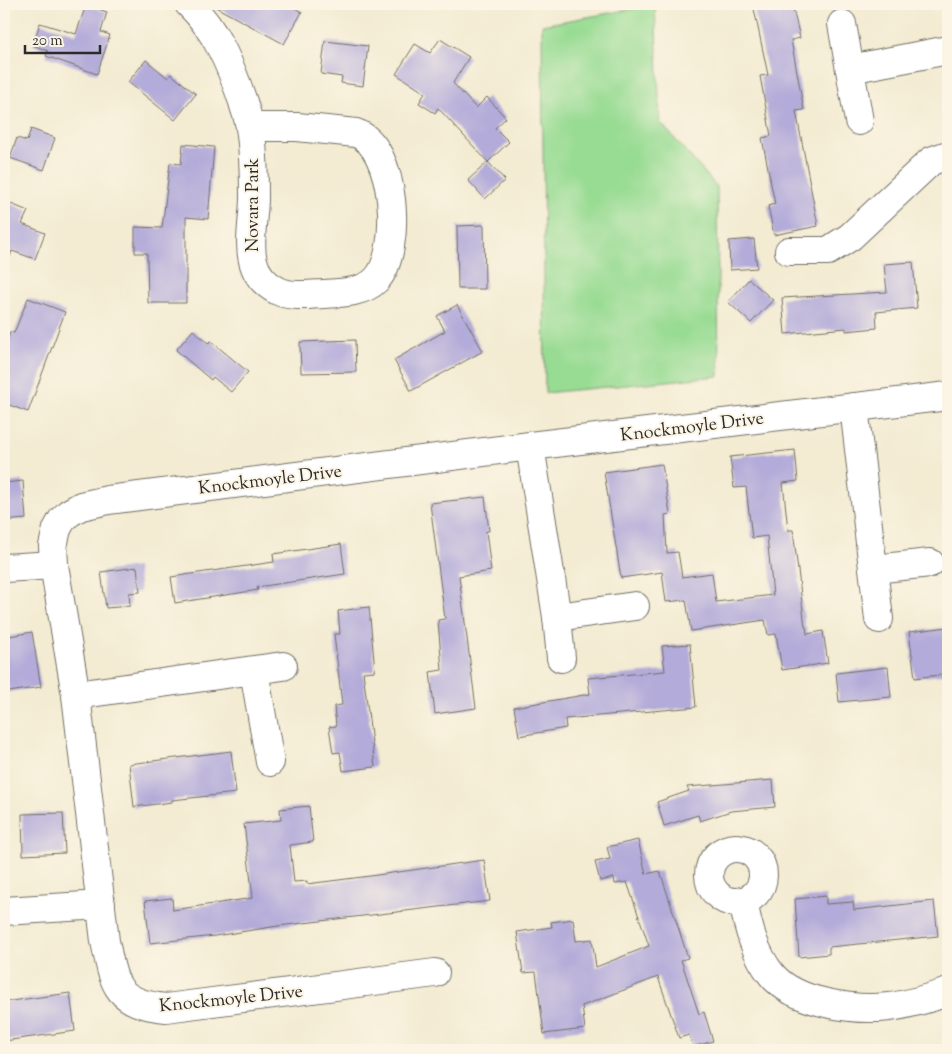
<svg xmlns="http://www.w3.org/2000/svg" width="952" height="1054" font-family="'Sorts Mill Goudy',serif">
<rect width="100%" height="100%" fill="#fcf5e5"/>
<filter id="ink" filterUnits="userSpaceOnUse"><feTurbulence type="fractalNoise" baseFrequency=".02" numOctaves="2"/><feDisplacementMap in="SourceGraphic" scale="10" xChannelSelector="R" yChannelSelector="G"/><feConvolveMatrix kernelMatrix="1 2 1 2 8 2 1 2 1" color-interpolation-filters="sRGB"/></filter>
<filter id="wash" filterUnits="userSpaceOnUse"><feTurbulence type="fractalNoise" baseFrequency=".0096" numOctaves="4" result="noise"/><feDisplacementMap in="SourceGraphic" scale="20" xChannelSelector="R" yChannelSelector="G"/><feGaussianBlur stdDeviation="1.12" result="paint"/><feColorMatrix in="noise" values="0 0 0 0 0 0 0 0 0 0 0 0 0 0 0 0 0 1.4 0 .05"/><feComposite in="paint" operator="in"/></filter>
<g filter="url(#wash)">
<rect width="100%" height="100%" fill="#f3ebd2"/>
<polygon fill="#98db93" stroke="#62835f" points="655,5 660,122 717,187 719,376 545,393 542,25"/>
<g id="blocks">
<g fill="#b3abd9">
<polygon points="210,4 287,4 302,12 284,44"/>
<polygon points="753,4 792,4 800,38 791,40 804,110 796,111 818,226 774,235 768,206 775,204 762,138 771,136 760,76 768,75"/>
<polygon points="86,5 107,12 101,32 110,35 97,74 46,56 48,51 33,45 40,23 76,34"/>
<polygon points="440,39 469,57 453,83 476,108 487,97 506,118 495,128 509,142 488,162 438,108 435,113 419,103 425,93 396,74 415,44 430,53"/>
<polygon points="325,41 368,46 363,86 341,83 342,77 321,74"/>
<polygon points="146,60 168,78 171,74 196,94 175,120 128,82"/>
<polygon points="31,129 55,138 44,170 10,158 17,138 27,141"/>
<polygon points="183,144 214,147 208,219 186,217 186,303 148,303 147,253 135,253 135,227 162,228 170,163 181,164"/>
<polygon points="488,162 505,180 485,199 468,180"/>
<polygon points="4,201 28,211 22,224 45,233 35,259 12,251 5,268"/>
<polygon points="484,225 485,289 458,289 457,226"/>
<polygon points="754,239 757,268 730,270 729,241"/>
<polygon points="913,262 917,308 876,312 877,328 846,331 846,328 785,334 782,298 887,292 884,264"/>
<polygon points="749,279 773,300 751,323 728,302"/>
<polygon points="28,298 65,312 28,412 4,403 4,350 10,332 14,333"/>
<polygon points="457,305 483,351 411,391 394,360 445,331 437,316"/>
<polygon points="193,330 208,343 211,341 248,372 231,392 213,377 211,380 176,350"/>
<polygon points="355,340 356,372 301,373 300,342"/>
<polygon points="795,450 798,481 783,483 788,530 793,530 805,627 806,627 807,634 823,631 828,663 782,670 776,634 768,635 765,620 691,631 686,600 666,602 662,572 621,578 604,472 662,464 670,514 665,515 667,553 678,552 682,577 712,573 716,602 773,595 767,536 752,538 746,487 734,488 730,457"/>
<polygon points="23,481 26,519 4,521 4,483"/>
<polygon points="485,497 489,531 486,531 491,571 459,576 476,708 435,714 430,672 442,670 438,620 445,619 430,503"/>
<polygon points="341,544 345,574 257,587 258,590 175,603 171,577 274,562 273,554"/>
<polygon points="137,567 140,592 129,593 130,606 106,608 101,572"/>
<polygon points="369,607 375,671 363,672 375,767 343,771 340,752 333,753 329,727 336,726 334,706 342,705 334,634 340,634 338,611"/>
<polygon points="948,627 948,674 915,678 909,632"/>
<polygon points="32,632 41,687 9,692 4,660 4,637"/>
<polygon points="690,644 696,707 565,719 566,728 519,736 514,707 590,694 588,678 665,671 662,646"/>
<polygon points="888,667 891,697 839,702 836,673"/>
<polygon points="231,751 236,793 172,800 172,802 134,807 129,764"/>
<polygon points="773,780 775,807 731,811 700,821 698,815 664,826 657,802 689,791 687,787"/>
<polygon points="309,806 313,842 290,845 294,882 307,881 307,884 370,876 484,860 490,901 278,926 215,936 150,943 145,901 172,898 173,910 253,898 244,824 281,820 280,809"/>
<polygon points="63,813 65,853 23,855 22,814"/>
<polygon points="638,840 646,874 660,871 688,958 681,960 699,1014 704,1012 713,1041 693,1047 689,1035 679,1038 658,977 582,1006 585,1029 544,1034 536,972 523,973 517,932 552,927 551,922 573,919 576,941 592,939 596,967 649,946 627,882 615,884 614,878 600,881 595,862 610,859 607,847"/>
<polygon points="826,896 826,904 853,902 854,910 934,901 938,936 829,947 829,954 799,957 795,899"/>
<polygon points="70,993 75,1031 4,1041 4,1002"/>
</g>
</g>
</g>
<g filter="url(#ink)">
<use href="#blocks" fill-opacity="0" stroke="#716e65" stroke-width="1"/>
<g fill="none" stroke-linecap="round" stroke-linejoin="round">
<defs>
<g id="street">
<path d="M189,4C216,30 231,66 243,102C245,110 249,119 250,128C254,151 254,176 254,199C253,233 240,272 278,291C291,297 308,295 323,294C340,293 363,293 376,280C403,252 396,146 356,133L297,127H250"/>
<polyline points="842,24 859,121"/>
<polyline points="850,69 948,50"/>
<polyline points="789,251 828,251 850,237 931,161 948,155"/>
<polyline points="854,407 879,619"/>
<polyline points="530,446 557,617 561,658"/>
<polyline points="4,568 54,565"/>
<polyline points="874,569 930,563"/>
<polyline points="557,617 635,606"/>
<polyline points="254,671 270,762"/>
<polyline points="76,695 283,666"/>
<circle cx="736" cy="875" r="27"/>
<path d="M743,901C748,928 755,954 772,975C795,1003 855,1011 889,1007C909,1005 929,998 948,992"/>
<polyline points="4,911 101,905"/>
<path d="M435,973L166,1008C116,1003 114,986 105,941L76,695L54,565L53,546L57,529L62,520L69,513L81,506L108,500L530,446L948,396"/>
</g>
</defs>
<use href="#street" stroke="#716e65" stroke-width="30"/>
<use href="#street" stroke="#fff" stroke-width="28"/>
</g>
</g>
<g text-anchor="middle" stroke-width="4" stroke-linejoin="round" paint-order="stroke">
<g font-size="18" fill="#2b2b2b" stroke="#fcf5e5">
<text transform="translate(252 205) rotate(-90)" y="6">Novara Park</text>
<text transform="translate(692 426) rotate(-7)" y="6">Knockmoyle Drive</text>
<text transform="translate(270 479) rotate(-7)" y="6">Knockmoyle Drive</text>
<text transform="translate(231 998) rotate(-6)" y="6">Knockmoyle Drive</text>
</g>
</g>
<rect width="952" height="1054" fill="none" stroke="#fcf5e5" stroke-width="20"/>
<path d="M25 45v8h75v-8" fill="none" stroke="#2b2b2b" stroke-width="2.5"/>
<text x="32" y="45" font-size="15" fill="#2b2b2b" stroke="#fcf5e5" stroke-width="4" paint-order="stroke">20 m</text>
</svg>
